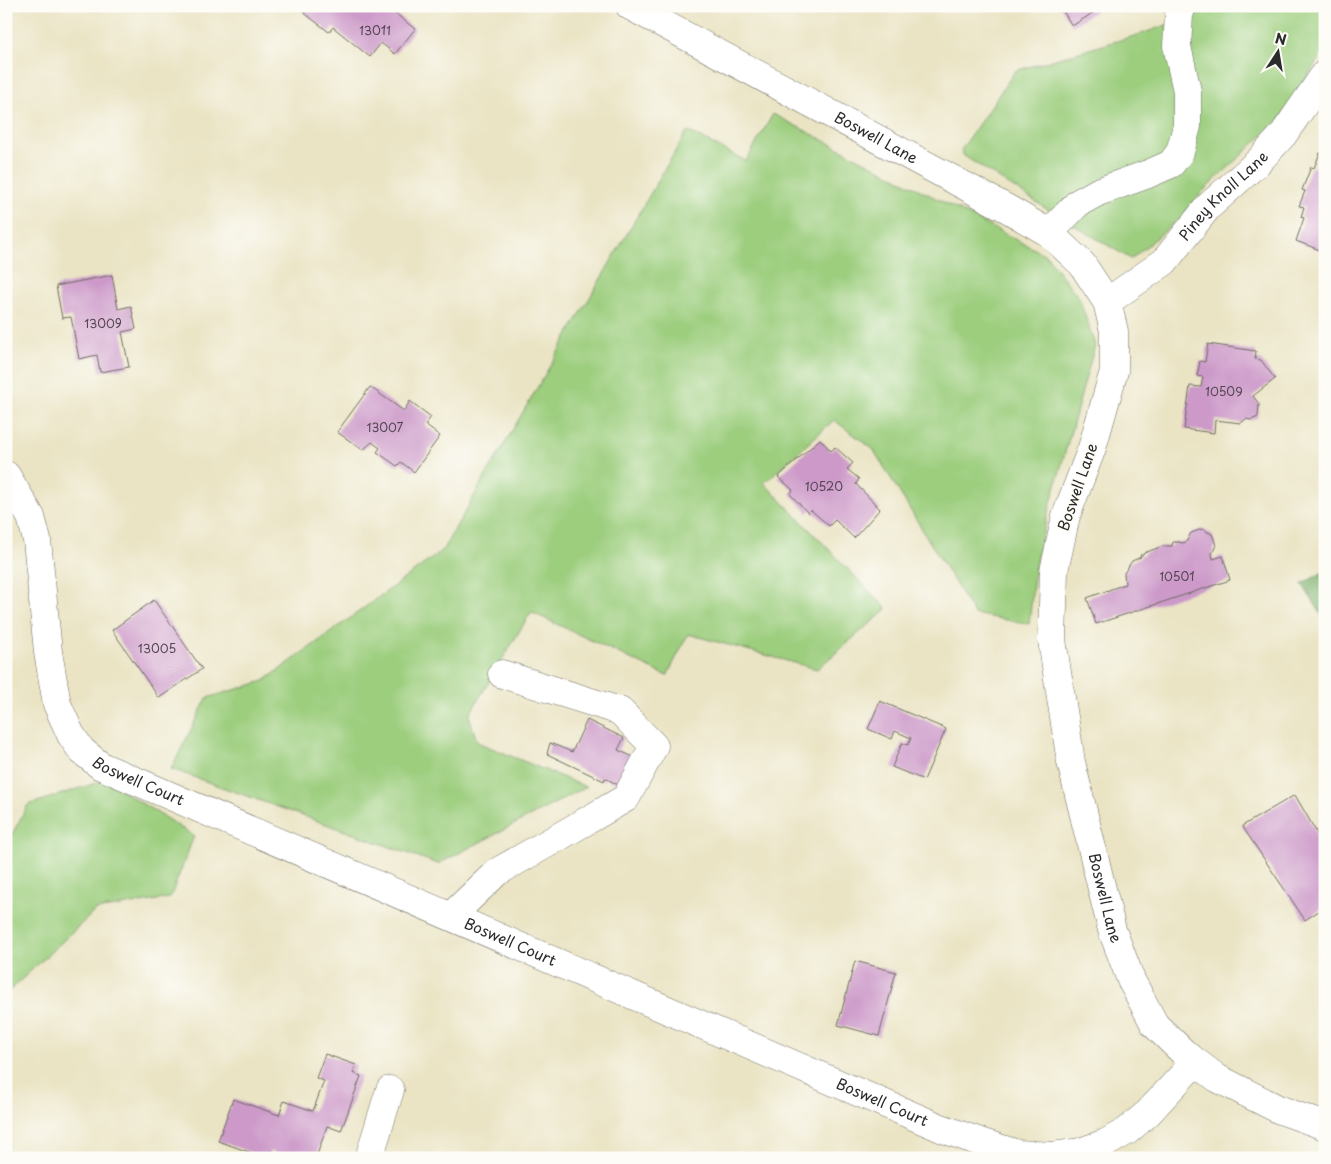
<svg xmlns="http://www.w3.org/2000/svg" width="1331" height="1164" font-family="'Playpen Sans',sans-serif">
<rect width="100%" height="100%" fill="#fdfcf7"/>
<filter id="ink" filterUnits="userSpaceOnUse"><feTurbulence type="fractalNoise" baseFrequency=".02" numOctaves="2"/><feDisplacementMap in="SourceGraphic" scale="10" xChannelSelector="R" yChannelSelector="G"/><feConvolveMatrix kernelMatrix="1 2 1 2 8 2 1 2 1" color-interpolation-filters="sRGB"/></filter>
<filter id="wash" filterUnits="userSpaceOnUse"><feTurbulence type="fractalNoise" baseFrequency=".0096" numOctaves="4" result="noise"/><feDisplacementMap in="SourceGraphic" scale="20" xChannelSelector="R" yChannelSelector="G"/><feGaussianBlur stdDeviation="1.12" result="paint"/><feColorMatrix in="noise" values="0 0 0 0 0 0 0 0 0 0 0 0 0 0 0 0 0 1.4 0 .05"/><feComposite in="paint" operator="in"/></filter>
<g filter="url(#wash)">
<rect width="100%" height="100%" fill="#eae4c4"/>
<g fill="#9cce7e" stroke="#647c54">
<polygon points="1202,6 1325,6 1325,49 1280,119 1201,193 1183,216 1131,259 1050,211 964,156 961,150 1015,71 1144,33 1200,13"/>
<polygon points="773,114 1046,255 1079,298 1095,345 1047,517 1035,566 1029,624 974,614 873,449 834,420 764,483 887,609 817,669 688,634 667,676 531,612 469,715 477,742 586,787 438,864 171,769 207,698 264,681 442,551 687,131 746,161"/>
<polygon points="105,780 194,836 170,898 96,910 6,994 6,845 28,805"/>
</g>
<polygon fill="#7db16d" stroke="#546e4c" points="1325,571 1325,620 1302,584"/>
<g id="blocks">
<g fill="#cc99c9">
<polygon points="308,6 386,6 415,29 395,54 381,43 370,57 333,27 329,32 303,12"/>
<polygon points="1060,6 1104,6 1072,26"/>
<polygon points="1320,153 1325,154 1325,252 1296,241 1304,218 1301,217 1304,207 1299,206 1305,191 1302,190 1311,167 1314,168"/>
<polygon points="112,275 118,309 131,306 136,329 122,332 129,367 100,372 97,355 79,359 71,317 62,318 56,286"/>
<polygon points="1208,344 1256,351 1255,359 1261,360 1275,379 1253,396 1259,404 1258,417 1251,420 1246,419 1241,423 1215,420 1214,433 1184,429 1190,386 1201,387 1203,377 1197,376 1200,361 1205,362"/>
<polygon points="370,387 404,411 410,401 431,417 425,425 440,436 414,472 401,462 397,466 377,452 380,448 372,442 363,450 337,432"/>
<polygon points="820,439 831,451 835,447 853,463 847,469 859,479 856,484 880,509 854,538 835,520 829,526 811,510 808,513 790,494 793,490 778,477"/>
<polygon points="1202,529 1212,534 1216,545 1212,554 1213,559 1223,556 1230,580 1096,624 1087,598 1125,584 1124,573 1132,561 1141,557 1140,555 1143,555 1144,553 1163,546 1172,546 1173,542 1179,542 1182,543 1186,542 1191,533"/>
<polygon points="154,600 202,669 159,698 112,630"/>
<polygon points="880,701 946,729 924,780 892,767 902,743 908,745 911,738 895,731 892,739 868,729"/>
<polygon points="587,720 624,738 618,750 638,759 624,788 605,778 604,781 547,754 550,743 572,752"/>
<polygon points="1295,795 1325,847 1325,907 1305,920 1242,826"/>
<polygon points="855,961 896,972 879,1036 838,1025"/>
<polygon points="325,1054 356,1065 353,1073 361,1076 341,1131 327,1126 316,1158 289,1158 270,1151 268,1158 266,1158 218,1141 233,1099 279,1115 284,1101 313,1111 324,1081 316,1078"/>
<polygon points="6,1154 44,1156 44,1158 6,1158"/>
</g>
</g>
</g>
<g filter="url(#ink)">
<use href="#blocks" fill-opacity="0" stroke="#6e6c61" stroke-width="1"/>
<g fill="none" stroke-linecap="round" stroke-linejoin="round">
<defs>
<g id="minor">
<path id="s1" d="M630,6L1008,209L1049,233L1082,264L1107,302L1114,331V371L1092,448L1066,516L1054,571L1052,640L1071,762L1112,930L1131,980L1155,1025L1184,1053L1217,1078L1278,1109L1325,1126"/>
<polyline points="1049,233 1078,203 1098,192 1148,174 1171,164 1180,152 1187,126 1187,91 1177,46 1179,15 1182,6"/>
<path id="s2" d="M1107,302L1164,262L1208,207L1258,162L1283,135L1325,74"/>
<path id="s3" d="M6,475L31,517L37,540L48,652L57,704L71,735L82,751L101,766L941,1128L980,1142L1018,1154L1052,1156L1080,1152L1106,1143L1127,1131L1148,1113L1195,1062"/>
<polyline points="451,916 497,872 557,838 626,798 654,746 620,711 502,674"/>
<polyline points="369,1158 390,1090"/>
</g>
</defs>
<use href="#minor" stroke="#6e6c61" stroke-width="29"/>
<use href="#minor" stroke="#fff" stroke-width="28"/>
</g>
</g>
<g text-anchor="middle" stroke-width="4" stroke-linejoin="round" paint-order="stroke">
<g font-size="12" fill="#534652">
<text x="375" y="35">13011</text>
<text x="103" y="328">13009</text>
<text x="1224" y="396">10509</text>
<text x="385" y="432">13007</text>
<text x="824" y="491">10520</text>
<text x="1177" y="581">10501</text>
<text x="157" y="653">13005</text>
</g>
<g font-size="15" fill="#2b2b2b" stroke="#fdfcf7">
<text dy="5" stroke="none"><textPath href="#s1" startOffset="279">Boswell Lane</textPath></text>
<text dy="5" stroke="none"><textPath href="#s2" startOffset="159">Piney Knoll Lane</textPath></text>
<text transform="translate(1078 487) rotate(-71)" y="5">Boswell Lane</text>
<text dy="5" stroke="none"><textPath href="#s3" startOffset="356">Boswell Court</textPath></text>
<text dy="5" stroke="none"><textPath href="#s1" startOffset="1179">Boswell Lane</textPath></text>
<text dy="5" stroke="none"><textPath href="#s3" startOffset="761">Boswell Court</textPath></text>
<text dy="5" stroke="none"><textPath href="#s3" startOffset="1166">Boswell Court</textPath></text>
</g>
</g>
<rect width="1331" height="1164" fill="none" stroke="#fdfcf7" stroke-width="25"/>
<g transform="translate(1278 52) rotate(12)" stroke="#fdfcf7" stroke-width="4" paint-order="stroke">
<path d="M0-4L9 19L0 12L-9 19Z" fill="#2b2b2b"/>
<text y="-8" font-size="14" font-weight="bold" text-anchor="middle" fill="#2b2b2b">N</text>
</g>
</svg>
